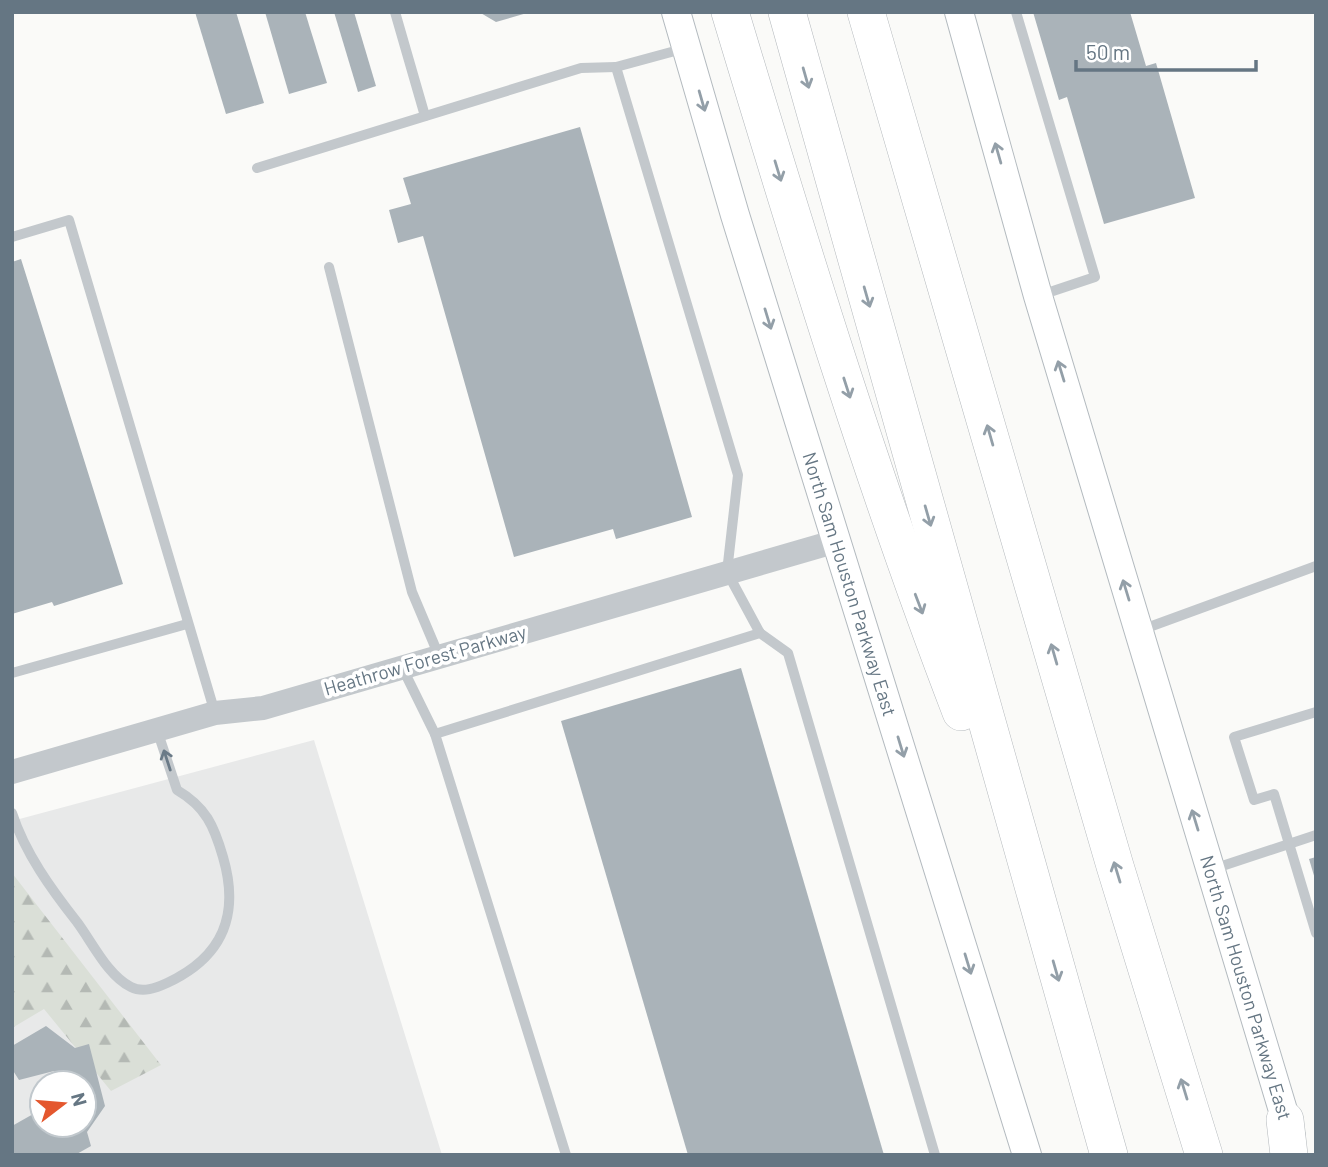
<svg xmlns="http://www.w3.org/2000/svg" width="1328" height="1167" font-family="Barlow,sans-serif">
<defs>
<pattern id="forest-firs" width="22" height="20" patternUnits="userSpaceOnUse" patternTransform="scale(1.75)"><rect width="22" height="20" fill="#dadfd7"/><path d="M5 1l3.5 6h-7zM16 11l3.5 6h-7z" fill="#b4b9b4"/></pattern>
</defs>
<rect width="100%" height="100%" fill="#fafaf8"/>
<path fill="#e8e9e9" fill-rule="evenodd" d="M314,740L442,1155H12V821ZM42,1083H84V1125H42Z"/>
<polygon fill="url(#forest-firs)" points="12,873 161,1065 111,1091 44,1009 12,1028"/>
<g fill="#aab3b9">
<polygon points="195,12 236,12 264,103 226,114"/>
<polygon points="265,12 305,12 327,83 289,94"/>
<polygon points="334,12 354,12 376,86 358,92"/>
<polygon points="479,12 527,12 527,13 496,22"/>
<polygon points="1033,12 1130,12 1146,66 1156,63 1195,198 1104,224 1067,97 1059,100"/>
<polygon points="580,127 692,517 616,539 613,529 514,557 423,236 398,243 389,210 411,204 403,178"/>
<polygon points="21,259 123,584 54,606 52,602 12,614 12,262"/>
<polygon points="741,668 884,1155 688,1155 561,721"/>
<polygon points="1316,857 1316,878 1315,879 1309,859"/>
<polygon points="46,1026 75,1048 89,1044 105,1106 87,1132 91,1146 75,1155 12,1155 12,1126 42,1109 42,1125 84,1125 84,1083 57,1083 54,1071 19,1080 12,1069 12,1046"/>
</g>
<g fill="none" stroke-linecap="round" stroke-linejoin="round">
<defs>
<g id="secondary">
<path id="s1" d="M676,12L735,215L1027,1155"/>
<path id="s2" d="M959,12L1038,296L1291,1137"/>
</g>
<g id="motorway">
<path d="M730,12C801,248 873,483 961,712"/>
<polyline points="787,12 1109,1155"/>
<polyline points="866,12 1115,866 1204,1155"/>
<polyline points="1285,1120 1289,1155"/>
</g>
</defs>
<use href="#secondary" stroke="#b3babf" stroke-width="30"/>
<use href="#motorway" stroke="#b4b9bd" stroke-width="38"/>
<g stroke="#c3c8cc" stroke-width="10">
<polyline points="395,12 425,116"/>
<polyline points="1016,12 1095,277 1038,296"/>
<polyline points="686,48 616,67 738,475 727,572 760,633"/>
<polyline points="257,168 581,68 616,67"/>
<polyline points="12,237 69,220 215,713"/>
<polyline points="329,267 412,592 439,656"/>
<polyline points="1141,630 1316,566"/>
<polyline points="402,667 435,734"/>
<polyline points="12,673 187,624"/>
<polyline points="1316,712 1234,737 1254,800 1274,794 1316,933"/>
<path d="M12,813C25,853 51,889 77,922C92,942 108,976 131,987C143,993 156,988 167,983C223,957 240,915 223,857C214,826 206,807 177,790L157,730"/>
<polyline points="1213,869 1316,835"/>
<polyline points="566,1155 435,734 760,633 788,653 935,1155"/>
</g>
<polyline stroke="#c3c8cc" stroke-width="24" points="12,772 215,713 263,708 837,541"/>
<use href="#secondary" stroke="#fff" stroke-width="28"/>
<use href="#motorway" stroke="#fff" stroke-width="37"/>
</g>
<defs><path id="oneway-shaft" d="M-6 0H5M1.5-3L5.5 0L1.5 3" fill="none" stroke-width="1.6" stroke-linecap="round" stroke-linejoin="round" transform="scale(1.75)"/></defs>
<g stroke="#939fa8">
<use href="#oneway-shaft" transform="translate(806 78) rotate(74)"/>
<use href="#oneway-shaft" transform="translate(702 101) rotate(74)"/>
<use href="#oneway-shaft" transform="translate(998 153) rotate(-106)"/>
<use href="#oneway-shaft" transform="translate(778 171) rotate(73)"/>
<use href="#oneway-shaft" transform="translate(867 297) rotate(74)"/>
<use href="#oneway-shaft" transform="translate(768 319) rotate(73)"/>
<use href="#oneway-shaft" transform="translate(1061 371) rotate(-107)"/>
<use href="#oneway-shaft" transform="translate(847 388) rotate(72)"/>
<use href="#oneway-shaft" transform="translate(990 435) rotate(-106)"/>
<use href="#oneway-shaft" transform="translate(928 516) rotate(74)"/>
<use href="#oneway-shaft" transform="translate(1126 590) rotate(-107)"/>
<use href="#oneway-shaft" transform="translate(919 604) rotate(69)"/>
<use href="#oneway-shaft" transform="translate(1054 654) rotate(-106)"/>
<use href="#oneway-shaft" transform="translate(901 747) rotate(73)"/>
<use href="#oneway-shaft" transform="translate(1195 820) rotate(-107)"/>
<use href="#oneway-shaft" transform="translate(1117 872) rotate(-107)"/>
<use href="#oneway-shaft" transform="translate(968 964) rotate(73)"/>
<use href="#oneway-shaft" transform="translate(1056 971) rotate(74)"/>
<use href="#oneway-shaft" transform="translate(1184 1089) rotate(-107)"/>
</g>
<use stroke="#6a7a87" href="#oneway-shaft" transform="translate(167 760) rotate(-108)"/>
<g text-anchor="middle" stroke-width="7" stroke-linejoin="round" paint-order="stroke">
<g font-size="19" fill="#657683" stroke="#fff">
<text dy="7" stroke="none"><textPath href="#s1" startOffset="598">North Sam Houston Parkway East</textPath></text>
<text transform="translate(425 660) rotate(-16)" y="7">Heathrow Forest Parkway</text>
<text dy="7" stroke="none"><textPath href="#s2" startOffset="1017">North Sam Houston Parkway East</textPath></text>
</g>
</g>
<rect width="1328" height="1167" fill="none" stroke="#657683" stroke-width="28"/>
<g transform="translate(63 1104) rotate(74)"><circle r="33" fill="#ffffff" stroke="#c1c8cd" stroke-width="2"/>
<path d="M0-5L12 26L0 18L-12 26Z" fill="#e4572e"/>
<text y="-10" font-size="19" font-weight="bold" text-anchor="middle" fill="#657683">N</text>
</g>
<path d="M1076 60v10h180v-10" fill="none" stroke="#657683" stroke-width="3.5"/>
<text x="1086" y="60" font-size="21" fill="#657683" stroke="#ffffff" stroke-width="5" paint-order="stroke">50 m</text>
</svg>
